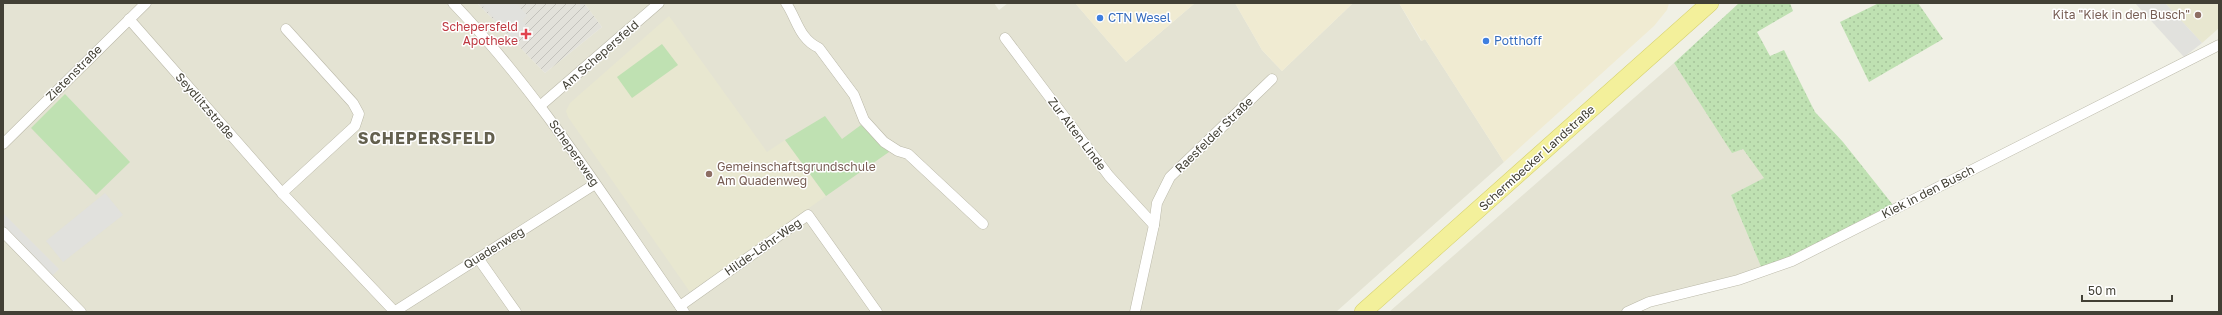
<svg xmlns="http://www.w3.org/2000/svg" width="2222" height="315" font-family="'Golos Text',sans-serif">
<defs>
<pattern id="industrial-furrows" width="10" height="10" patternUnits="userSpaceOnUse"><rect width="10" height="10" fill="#e2e1da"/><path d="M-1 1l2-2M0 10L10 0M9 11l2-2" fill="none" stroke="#c3c2bc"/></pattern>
<pattern id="grass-dots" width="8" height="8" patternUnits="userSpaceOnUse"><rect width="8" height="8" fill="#bfe1b2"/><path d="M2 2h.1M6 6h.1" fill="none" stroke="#a5c29a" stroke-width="1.8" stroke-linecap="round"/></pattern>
</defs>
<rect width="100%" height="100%" fill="#f0f0e5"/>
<g fill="#e4e3d3">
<polygon points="3,3 477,3 545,73 602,27 584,3 994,3 999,10 1008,3 1075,3 1126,62 1195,3 1235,3 1262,50 1282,71 1353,3 1399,3 1421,41 1425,39 1504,162 1336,312 3,312"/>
<polygon points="1674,63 1732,152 1743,149 1765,178 1731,195 1765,276 1649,305 1635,312 1389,312"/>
</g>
<g fill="#f0ebd2">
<polygon points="1075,3 1195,3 1126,62"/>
<polygon points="1235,3 1353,3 1282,71 1262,50"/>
<polygon points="1399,3 1669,3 1667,10 1654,26 1504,162 1425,39 1422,41"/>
</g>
<polygon fill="url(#industrial-furrows)" points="477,3 584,3 602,27 545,73"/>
<g fill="#e8e7d0">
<polygon points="2165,3 2219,3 2219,28 2202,43"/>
<polygon points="669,16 767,152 785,140 826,196 690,292 568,117 566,111 570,103"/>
</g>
<g fill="url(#grass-dots)">
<polygon points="1739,3 1790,3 1793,11 1757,32 1770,56 1784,50 1815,112 1843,142 1893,205 1816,246 1762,269 1731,195 1764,178 1743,149 1732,153 1674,63"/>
<polygon points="1879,3 1918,3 1943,39 1869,82 1840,22"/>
</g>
<g fill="#bfe1b2">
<polygon points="662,44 678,65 632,98 617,77"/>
<polygon points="65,94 130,162 96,195 31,128"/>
<polygon points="825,116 842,139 861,125 889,152 826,196 785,140"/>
</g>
<g fill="#e1e1dd">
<polygon points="480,3 516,3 527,15 522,21 527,26 514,39"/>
<polygon points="2135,3 2165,3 2202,43 2184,57"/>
<polygon points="105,193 123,215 63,262 46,241"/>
<polygon points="3,213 59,269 52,276 3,227"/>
</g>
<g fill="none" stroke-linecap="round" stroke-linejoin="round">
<defs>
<g id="minor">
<path d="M453,3C542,96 610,207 684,312"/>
<path d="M786,3C797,19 799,39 819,48L854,95L864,120L884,142L898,151L908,154L983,224"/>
<polyline points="129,19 282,193 394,311"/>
<polyline points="1005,38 1109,176 1154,225"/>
<polyline points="540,106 659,3"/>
<polyline points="3,144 146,3"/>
<polyline points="282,193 355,126 359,114 353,103 286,29"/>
<polyline points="3,232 81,312"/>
<polyline points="478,258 516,312"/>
<polyline points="680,306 808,215 877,312"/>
<polyline points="394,312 595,184"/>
<polyline points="1135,312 1154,225 1157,203 1170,177 1272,79"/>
<polyline points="1627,312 1649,302 1738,280 1792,261 2219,45"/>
</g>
<polyline id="primary" points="1363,312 1710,3"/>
</defs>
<use href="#minor" stroke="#bbb9a9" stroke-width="11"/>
<use href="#primary" stroke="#d6d16d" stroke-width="18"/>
<use href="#minor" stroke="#fff" stroke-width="10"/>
<use href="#primary" stroke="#f3f09b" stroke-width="17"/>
</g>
<g fill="#8d6e63" stroke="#fff" stroke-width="1.5">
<circle cx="2198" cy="15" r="4"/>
<circle cx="709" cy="174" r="4"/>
</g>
<g fill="#3f7fe0" stroke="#fff" stroke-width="1.5">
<circle cx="1100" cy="18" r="4"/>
<circle cx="1486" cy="41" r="4"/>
</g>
<path fill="#e0444e" stroke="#fff" stroke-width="1.5" d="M524 28h4v4h4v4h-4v4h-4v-4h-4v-4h4z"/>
<g text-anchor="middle" stroke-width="3" stroke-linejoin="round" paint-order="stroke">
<g font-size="12" fill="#785e54" stroke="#fff" text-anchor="end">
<text x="2190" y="19">Kita "Kiek in den Busch"</text>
<text x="717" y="171" text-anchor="start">Gemeinschaftsgrundschule<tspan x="717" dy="14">Am Quadenweg</tspan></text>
</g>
<g font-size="12" fill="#366cbe" stroke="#fff" text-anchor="start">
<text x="1108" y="22">CTN Wesel</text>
<text x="1494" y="45">Potthoff</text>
</g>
<g font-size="12" fill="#be3a42" stroke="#fff" text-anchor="end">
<text x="518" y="31">Schepersfeld<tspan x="518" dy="14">Apotheke</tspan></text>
</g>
<g font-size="12" fill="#424035" stroke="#fff">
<text transform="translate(600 55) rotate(-41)" y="4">Am Schepersfeld</text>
<text transform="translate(74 73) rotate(-45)" y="4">Zietenstraße</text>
<text transform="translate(205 106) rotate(49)" y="4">Seydlitzstraße</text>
<text transform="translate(1077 134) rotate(53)" y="4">Zur Alten Linde</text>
<text transform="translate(1214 135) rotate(-44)" y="4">Raesfelder Straße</text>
<text transform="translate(574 153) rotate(55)" y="4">Schepersweg</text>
<text transform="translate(1537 158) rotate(-42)" y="4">Schermbecker Landstraße</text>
<text transform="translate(1928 192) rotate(-27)" y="4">Kiek in den Busch</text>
<text transform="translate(763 247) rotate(-35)" y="4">Hilde-Löhr-Weg</text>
<text transform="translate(494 248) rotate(-32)" y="4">Quadenweg</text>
</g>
<g font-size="16" font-weight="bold" letter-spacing="1" fill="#63604e" stroke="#fff">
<text x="427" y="144">SCHEPERSFELD</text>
</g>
</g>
<rect width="2222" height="315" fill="none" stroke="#424035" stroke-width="8"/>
<path d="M2082 295v6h90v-6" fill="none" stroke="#424035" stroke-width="2"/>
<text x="2088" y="295" font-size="12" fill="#424035" stroke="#ffffff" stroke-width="3" paint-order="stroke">50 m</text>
</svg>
